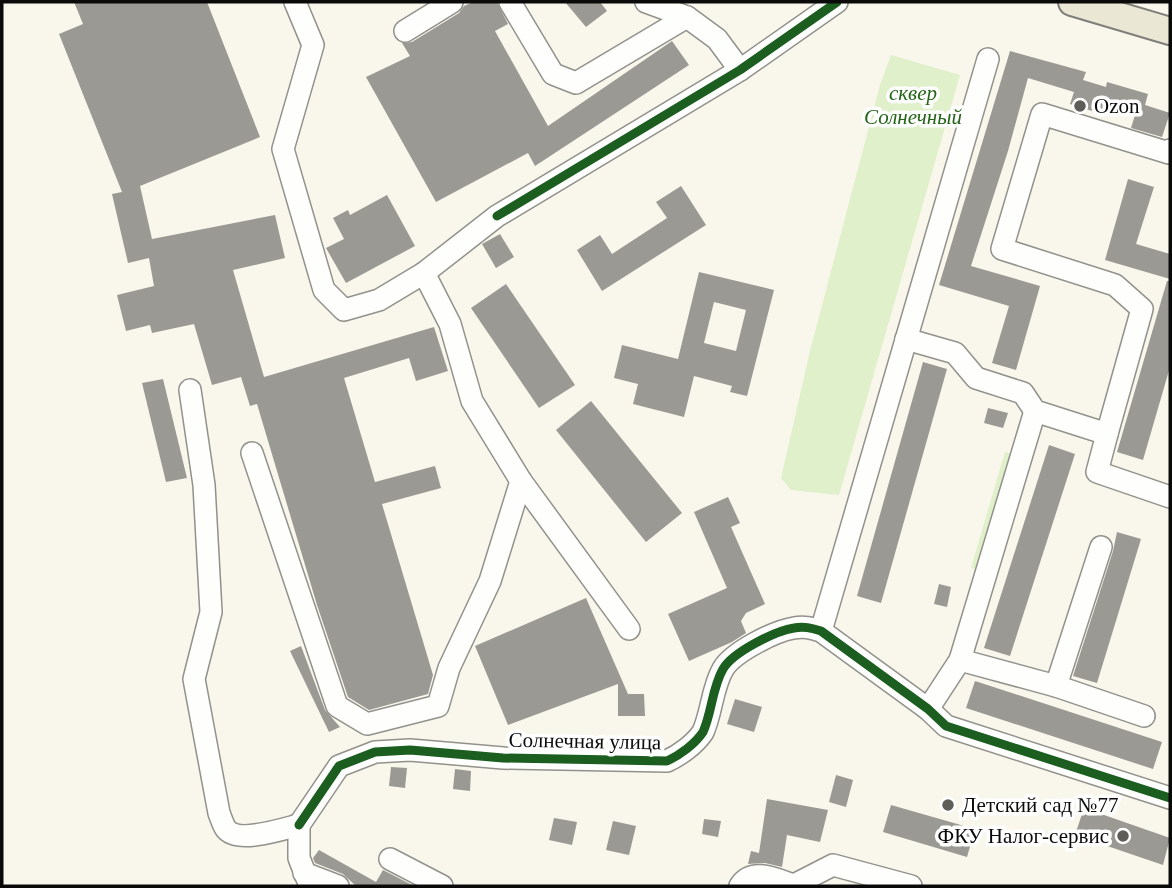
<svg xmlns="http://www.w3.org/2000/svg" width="1172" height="888" font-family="Georgia,serif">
<rect width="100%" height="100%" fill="#f9f7ec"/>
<g fill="#e0f0ca">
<polygon points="891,55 960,75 839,495 791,490 781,478 810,351 880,85"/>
<polygon points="1005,452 1016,455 981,571 971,568"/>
</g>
<g fill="#9b9993" fill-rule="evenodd">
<polygon points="74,2 207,2 260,137 140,186 152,239 275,215 285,258 233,270 264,377 434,327 448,371 416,381 409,358 344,378 375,482 435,466 441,488 382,504 433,675 428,694 369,710 348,697 317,605 257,404 250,406 241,377 212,385 194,324 152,333 150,325 126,331 117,295 154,286 149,258 128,263 112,194 122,192 59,34 83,24"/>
<polygon points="473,2 497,2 508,24 495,31 548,126 672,41 689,65 535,166 528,153 436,202 366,77 410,56 402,43 412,42 459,13 464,6"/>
<polygon points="565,2 600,2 607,11 586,27"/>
<polygon points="1010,51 1086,72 1083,80 1106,87 1107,82 1148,94 1145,105 1170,113 1162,137 1131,128 1135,115 1107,107 1105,115 1070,104 1074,92 1028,78 1008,151 971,266 1040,286 1016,370 992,363 1009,306 939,285"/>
<polygon points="1128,179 1154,187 1136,244 1170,254 1170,279 1105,260"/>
<polygon points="681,186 706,225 602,291 577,250 600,235 612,254 667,218 656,202"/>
<polygon points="387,195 415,246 346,283 326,248 344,239 333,218 348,210 350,215"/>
<polygon points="500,234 514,257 496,268 482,244"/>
<path d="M699,272L774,290L747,396L730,392L732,386L694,376L684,417L633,404L638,384L614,378L622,345L678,359ZM714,302L746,310L736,351L704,343Z"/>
<polygon points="1167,281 1170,281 1170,367 1143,460 1117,452"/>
<polygon points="506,284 575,385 539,408 471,308"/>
<polygon points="923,362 947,369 881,603 857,596"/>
<polygon points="163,379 187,478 166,482 142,383"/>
<polygon points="591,401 682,513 646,542 556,430"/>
<polygon points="988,408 1008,413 1003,428 984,423"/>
<polygon points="1049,445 1075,454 1010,656 984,648"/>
<polygon points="728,497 740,523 731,527 765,604 746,613 741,621 746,633 732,642 689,661 668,614 727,588 694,512"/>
<polygon points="1117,532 1141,539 1097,683 1073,676 1113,551"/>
<polygon points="939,584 951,587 947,607 934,604"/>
<polygon points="586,598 628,694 644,694 645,716 618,716 618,684 508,725 475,646"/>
<polygon points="301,646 325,710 340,727 329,732 290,651"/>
<polygon points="975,681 1162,742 1153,769 966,708"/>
<polygon points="735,699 762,707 754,732 727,724"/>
<polygon points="391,767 407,768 405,788 389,786"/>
<polygon points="455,769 471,771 470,791 453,789"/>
<polygon points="836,775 853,780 846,807 829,802"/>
<polygon points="767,799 828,810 820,842 787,835 782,867 765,863 748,864 751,851 759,853"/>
<polygon points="891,805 975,829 967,857 883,832"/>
<polygon points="1084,808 1170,838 1163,865 1075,835"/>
<polygon points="554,818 577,822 572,845 549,840"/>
<polygon points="704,819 721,821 718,837 702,834"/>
<polygon points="613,821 636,826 629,855 606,850"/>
<polygon points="319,850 376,882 383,870 414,886 356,886 343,874 315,863 313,858"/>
</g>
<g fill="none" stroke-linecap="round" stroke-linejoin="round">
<defs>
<g id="minor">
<polyline points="295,2 313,45 283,149 324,290 344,310 379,300 424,273 497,216 740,70 837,2"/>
<polyline points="510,2 553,74 576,83 687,17 717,39 740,70"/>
<polyline points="646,2 687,17"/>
<polyline points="405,31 452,2"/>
<polyline points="424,273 450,324 472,401 521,481 629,629"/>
<polyline points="906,339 955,353 976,378 1023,393 1035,411 1107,434 1097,472 1170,497"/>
<path d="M190,390L204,485L211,612L194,679L219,813C221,818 223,825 226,829C238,844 283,829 299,825"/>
<polyline points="1107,434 1142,309 1115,285 1002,249 1042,114 1169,153 1170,150"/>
<polyline points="252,453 337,706 367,724 438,706 449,668 490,581 521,481"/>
<polyline points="821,631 988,59"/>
<polyline points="960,660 1056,686 1101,547"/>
<polyline points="1056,686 1144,716"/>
<polyline points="928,709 960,660 1035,411"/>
<path d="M299,825L339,766L375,752L410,750L503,758L667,761C680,755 695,744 703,732C712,712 712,688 723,669C733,652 775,631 794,628C804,626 811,628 821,631L928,709L946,726L1170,798"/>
<polyline points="299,825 299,858 310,886"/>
<polyline points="390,859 442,886"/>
<polyline points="304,873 338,886"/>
<path d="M740,886C752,867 776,879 793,885"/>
<polyline points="792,886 833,865 911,886"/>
</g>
<polyline id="major" points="1072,2 1170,31"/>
</defs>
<use href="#minor" stroke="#92918c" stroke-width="24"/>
<use href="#major" stroke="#7f7e79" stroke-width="30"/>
<use href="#minor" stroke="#fefefc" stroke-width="21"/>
<use href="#major" stroke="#ebe7d5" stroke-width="26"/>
<defs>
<g id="cycleway">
<polyline points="497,216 740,70 837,2"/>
<path d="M299,825L339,766L375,752L410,750L503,758L667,761C680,755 695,744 703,732C712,712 712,688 723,669C733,652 775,631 794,628C804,626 811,628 821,631L928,709L946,726L1170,798"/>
</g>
</defs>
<use href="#cycleway" stroke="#fff" stroke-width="13"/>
<use href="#cycleway" stroke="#1b5e20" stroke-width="9"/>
</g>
<g fill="#5e5d59" stroke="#fff" stroke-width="2.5">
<circle cx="1080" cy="106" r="7"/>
<circle cx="948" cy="805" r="7"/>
<circle cx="1123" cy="836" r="7"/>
</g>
<g text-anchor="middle" stroke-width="7" stroke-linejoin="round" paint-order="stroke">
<g font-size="21" font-style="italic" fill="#246417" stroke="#fff">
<text x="913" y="100">сквер<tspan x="913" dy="24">Солнечный</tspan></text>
</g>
<g font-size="21" fill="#0a0a0a" stroke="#fff" text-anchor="start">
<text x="1094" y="113">Ozon</text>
<text x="962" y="812">Детский сад №77</text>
<text x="1109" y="843" text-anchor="end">ФКУ Налог-сервис</text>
</g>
<g font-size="21" fill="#0a0a0a" stroke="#fff">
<text transform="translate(585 741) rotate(1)" y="7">Солнечная улица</text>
</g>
</g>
<rect width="1172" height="888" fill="none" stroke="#0a0a0a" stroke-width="7"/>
</svg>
